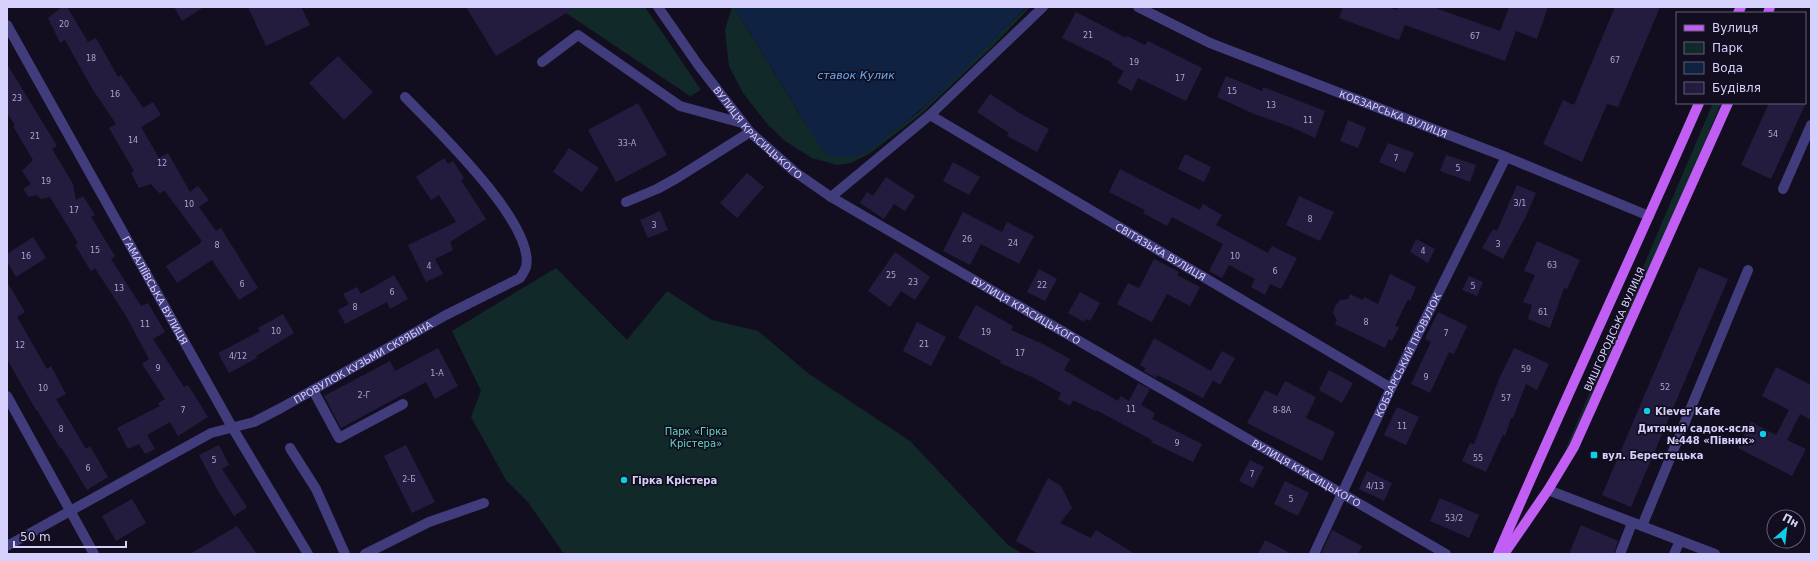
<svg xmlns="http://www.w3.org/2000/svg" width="1818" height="561" font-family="'DejaVu Sans',sans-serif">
<rect width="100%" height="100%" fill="#120e1f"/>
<g fill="#122929">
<polygon points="562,7 645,7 701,90 690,96 566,13"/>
<polygon points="732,7 734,7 807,126 863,153 919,112 1027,7 1030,7 995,44 921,114 869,154 851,163 837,165 812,158 785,141 768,125 743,93 729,66 725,30"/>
<polygon points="1713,103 1721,103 1631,322 1571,450 1566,448"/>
<polygon points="556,268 627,340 667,291 712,320 758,331 809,374 910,441 1008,545 1023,554 564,554 528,502 506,480 471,417 481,391 452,331"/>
</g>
<path fill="#102241" d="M734,7H1026C983,51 941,96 892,132C883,139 872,149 862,154C846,160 835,159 822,150Z"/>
<g fill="#241c3f">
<polygon points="62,7 67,7 88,42 96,38 118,77 121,75 143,108 153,102 161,115 141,127 159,158 168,153 190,192 198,186 209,200 199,207 216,231 221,228 258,288 239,300 212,260 177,283 166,266 201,243 200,242 202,241 164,190 160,194 151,184 139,188 131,173 134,171 109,128 116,124 93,90 65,40 60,43 48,18"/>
<polygon points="174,7 204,7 182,21"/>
<polygon points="248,7 301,7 310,25 266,46"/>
<polygon points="466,7 576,7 496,56"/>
<polygon points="1343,7 1388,7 1397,10 1398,7 1433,7 1500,31 1509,7 1548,7 1537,39 1516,31 1505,61 1405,25 1399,40 1339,18"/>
<polygon points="1615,7 1660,7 1618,107 1607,104 1582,162 1543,144 1563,100 1574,105"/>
<polygon points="1076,12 1126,38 1127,36 1145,45 1148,41 1202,68 1186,101 1138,78 1132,91 1117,83 1124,71 1112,65 1113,63 1062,38"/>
<polygon points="338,56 373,92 344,120 309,83"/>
<polygon points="7,64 57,146 52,149 73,184 76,200 83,196 95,215 91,217 115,256 111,259 141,306 148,303 165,332 153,339 184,387 188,385 208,417 178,436 170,422 147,435 155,449 145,454 139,444 128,449 117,428 160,406 158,403 165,399 142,364 149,359 126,316 95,268 91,271 75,245 78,243 50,197 41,199 36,195 29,197 23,189 31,184 22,171 33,160 13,126 15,125 7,113"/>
<polygon points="1226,76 1262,91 1263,87 1325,111 1315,138 1291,127 1254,114 1217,97"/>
<polygon points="990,94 1021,114 1049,129 1037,152 1007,136 1009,133 977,112"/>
<polygon points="638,103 667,155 616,182 588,130"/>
<polygon points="1769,103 1806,103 1771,179 1741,165"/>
<polygon points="1348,120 1366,128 1358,148 1340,141"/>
<polygon points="1388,143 1414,153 1405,173 1379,162"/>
<polygon points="569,148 599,168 582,192 553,172"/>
<polygon points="1185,154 1211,167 1204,182 1178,169"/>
<polygon points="1446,155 1476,165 1470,182 1440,171"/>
<polygon points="444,158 448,164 453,161 464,178 461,180 486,219 450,242 453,250 435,259 443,274 426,282 408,245 456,222 439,195 431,200 416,177"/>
<polygon points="953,162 980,177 969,195 943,181"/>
<polygon points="1120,169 1200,210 1203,204 1222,215 1216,225 1268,253 1272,246 1297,258 1281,289 1270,284 1265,295 1251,287 1255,279 1229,265 1222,278 1209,271 1223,244 1172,217 1167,226 1143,213 1145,210 1109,192"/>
<polygon points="747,173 764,187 737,218 720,203"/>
<polygon points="886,177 915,196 905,211 894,204 884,219 860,203 867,192 873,196"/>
<polygon points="1517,185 1536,193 1525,218 1503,259 1482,248 1493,229 1497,231"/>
<polygon points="1299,196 1334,212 1320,241 1286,225"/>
<polygon points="660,211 668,230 648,238 640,220"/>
<polygon points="963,212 1002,232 1007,222 1034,236 1019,264 981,244 970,265 943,251"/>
<polygon points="33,237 46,258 16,277 7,261 7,254"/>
<polygon points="1416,239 1435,249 1428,263 1410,252"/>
<polygon points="1537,241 1580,260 1567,289 1564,288 1550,328 1528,319 1532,305 1523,302 1535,275 1524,271"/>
<polygon points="895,252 930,277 915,300 901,291 890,307 868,291"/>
<polygon points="1154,259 1179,272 1177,275 1200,287 1190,306 1167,294 1152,322 1117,304 1128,283 1139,288"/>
<polygon points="1699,267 1728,279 1631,507 1602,495"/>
<polygon points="1039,269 1057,279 1045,301 1027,292"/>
<polygon points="1390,274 1416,287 1410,301 1408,299 1395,326 1399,327 1392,341 1389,339 1385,348 1335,324 1337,320 1333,313 1335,306 1340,300 1348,299 1350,294 1363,300 1364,297 1378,304"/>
<polygon points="394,275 408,299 390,309 387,302 345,324 338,310 349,304 343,294 357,287 361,294"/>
<polygon points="1469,276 1483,282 1477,296 1462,290"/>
<polygon points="7,282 25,312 17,317 47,369 51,366 66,394 56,399 86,449 90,446 108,477 87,490 61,447 60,448 37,410 36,410 7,359"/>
<polygon points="1080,292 1100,303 1090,321 1086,319 1084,322 1068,313"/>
<polygon points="976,305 1013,326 1011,330 1045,345 1070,359 1064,370 1118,401 1121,396 1129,401 1138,383 1150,389 1141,405 1155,413 1152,419 1202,444 1193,462 1151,442 1152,440 1096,410 1095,411 1073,400 1070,406 1058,399 1061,393 1034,378 1000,363 1001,361 958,338"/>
<polygon points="1438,312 1467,326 1454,354 1449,352 1430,393 1411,384 1431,342 1425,339"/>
<polygon points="283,314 294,333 256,356 257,358 229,373 218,353 260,331 258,328"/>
<polygon points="917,322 946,337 931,366 903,351"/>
<polygon points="1154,338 1211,371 1222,351 1235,358 1220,385 1213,380 1203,398 1170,381 1157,375 1156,378 1144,371 1146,368 1140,365"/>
<polygon points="438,348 458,386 435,399 426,382 341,428 324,396 390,361 395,371"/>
<polygon points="1514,348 1549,364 1537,390 1526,384 1513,418 1511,418 1505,436 1503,435 1486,472 1462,461 1470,443 1474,444 1499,379"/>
<polygon points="1776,367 1811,385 1811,420 1800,414 1787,440 1806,449 1792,476 1738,448 1751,422 1776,435 1789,410 1762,396"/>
<polygon points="1329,370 1353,383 1342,403 1319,390"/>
<polygon points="1285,381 1316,397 1306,418 1335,432 1322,461 1247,423 1265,390 1277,396"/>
<polygon points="1397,407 1419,417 1406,445 1384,435"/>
<polygon points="219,445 229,465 222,469 247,507 234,516 217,489 199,455"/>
<polygon points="406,445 435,502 412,513 384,456"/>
<polygon points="1250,460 1264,467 1253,488 1239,481"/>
<polygon points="1367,471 1392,483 1384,501 1359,489"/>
<polygon points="1048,478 1061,486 1072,508 1060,523 1091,538 1096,530 1135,554 1039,554 1016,541"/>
<polygon points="1285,481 1309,493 1298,516 1274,504"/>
<polygon points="1440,498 1479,515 1469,538 1430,521"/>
<polygon points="132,499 146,523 116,541 102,516"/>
<polygon points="1581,525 1618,541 1614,554 1569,554"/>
<polygon points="237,526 257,554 190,554"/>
<polygon points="1332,530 1362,546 1358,554 1321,554"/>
<polygon points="1265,540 1292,554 1258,554"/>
</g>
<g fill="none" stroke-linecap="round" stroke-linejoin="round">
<g stroke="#413c7b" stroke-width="10">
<path id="s1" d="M658,7L699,66L750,132L795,172L831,197L1446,554"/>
<path id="s2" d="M1138,7L1210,43L1506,157L1649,216"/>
<path id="s3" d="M7,25L232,427L308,554"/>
<polyline points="542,62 578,35 680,106 742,123"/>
<path id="s4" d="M930,115L1391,388"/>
<polyline points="1783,189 1811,125"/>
<polyline points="831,197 930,115 1043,7"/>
<polyline points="626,202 657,189 677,178 750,132"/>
<polyline points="313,390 339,438 403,404"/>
<polyline points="7,396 94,554"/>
<polyline points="290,448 316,489 345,554"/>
<polyline points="1548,490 1715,554"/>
<polyline points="1642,526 1748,270"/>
<path id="s5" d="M7,546L211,433L254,422L281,408L446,315L520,278C522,275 525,270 526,267C536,224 434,127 405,97"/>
<polyline points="365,554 429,522 484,503"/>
<path id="s6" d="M1314,554L1391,388L1506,157"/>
<polyline points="1620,554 1632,523"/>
<polyline points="1674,554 1680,541"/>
</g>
<g stroke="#c15ef4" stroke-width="10">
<polyline points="1738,13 1741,7"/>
<polyline points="1768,13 1770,7"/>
<path d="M1498,554C1563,403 1633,254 1699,103"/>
<polyline points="1504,554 1548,490 1574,447 1728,103"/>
</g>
</g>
<g fill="#10cce8" stroke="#120e1f" stroke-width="1.5">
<circle cx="1647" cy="411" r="4"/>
<circle cx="1763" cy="434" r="4"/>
<rect x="1590" y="451" width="8" height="8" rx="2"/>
<circle cx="624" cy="480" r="4"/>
</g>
<g text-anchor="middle" stroke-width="3.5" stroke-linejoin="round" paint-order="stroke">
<g font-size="8" fill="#aaa3cd">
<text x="64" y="27">20</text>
<text x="1088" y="38">21</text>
<text x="1475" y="39">67</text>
<text x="91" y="61">18</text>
<text x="1615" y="63">67</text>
<text x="1134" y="65">19</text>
<text x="1180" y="81">17</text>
<text x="1232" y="94">15</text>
<text x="115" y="97">16</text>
<text x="17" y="101">23</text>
<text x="1271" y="108">13</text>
<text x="1308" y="123">11</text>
<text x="1773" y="137">54</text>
<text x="35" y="139">21</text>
<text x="133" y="143">14</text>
<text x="627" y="146">33-А</text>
<text x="1396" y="161">7</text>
<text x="162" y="166">12</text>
<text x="1458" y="171">5</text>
<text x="46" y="184">19</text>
<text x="1520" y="206">3/1</text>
<text x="189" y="207">10</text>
<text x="74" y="213">17</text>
<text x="1310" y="222">8</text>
<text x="654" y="228">3</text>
<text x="967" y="242">26</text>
<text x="1013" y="246">24</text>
<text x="1498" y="247">3</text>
<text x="217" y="248">8</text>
<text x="95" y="253">15</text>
<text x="1423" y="254">4</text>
<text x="26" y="259">16</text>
<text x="1235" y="259">10</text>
<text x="1552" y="268">63</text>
<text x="429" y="269">4</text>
<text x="1275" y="274">6</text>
<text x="891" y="278">25</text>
<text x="913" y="285">23</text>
<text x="242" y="287">6</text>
<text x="1042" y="288">22</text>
<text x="1473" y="289">5</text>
<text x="119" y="291">13</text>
<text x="392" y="295">6</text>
<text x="355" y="310">8</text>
<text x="1543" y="315">61</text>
<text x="1366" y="325">8</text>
<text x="145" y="327">11</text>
<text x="276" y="334">10</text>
<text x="986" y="335">19</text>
<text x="1446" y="336">7</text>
<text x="924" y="347">21</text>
<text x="20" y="348">12</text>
<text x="1020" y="356">17</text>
<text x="238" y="359">4/12</text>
<text x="158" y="371">9</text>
<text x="1526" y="372">59</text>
<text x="437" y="376">1-А</text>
<text x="1426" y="380">9</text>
<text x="1665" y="390">52</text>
<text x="43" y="391">10</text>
<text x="364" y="398">2-Г</text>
<text x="1506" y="401">57</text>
<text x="1131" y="412">11</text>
<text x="183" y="413">7</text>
<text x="1282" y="413">8-8А</text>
<text x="1402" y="429">11</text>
<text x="61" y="432">8</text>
<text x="1177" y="446">9</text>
<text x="1478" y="461">55</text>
<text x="214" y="463">5</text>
<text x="88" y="471">6</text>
<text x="1252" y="477">7</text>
<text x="409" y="482">2-Б</text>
<text x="1375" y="489">4/13</text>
<text x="1291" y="502">5</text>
<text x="1454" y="521">53/2</text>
</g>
<g font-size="10" fill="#d6d0fc" stroke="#120e1f">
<text dy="4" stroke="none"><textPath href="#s2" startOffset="277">КОБЗАРСЬКА ВУЛИЦЯ</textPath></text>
<text dy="4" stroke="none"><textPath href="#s1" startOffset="161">ВУЛИЦЯ КРАСИЦЬКОГО</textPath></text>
<text dy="4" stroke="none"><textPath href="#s4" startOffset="268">СВІТЯЗЬКА ВУЛИЦЯ</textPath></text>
<text dy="4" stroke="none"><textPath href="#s3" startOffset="304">ГАМАЛІЇВСЬКА ВУЛИЦЯ</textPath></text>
<text dy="4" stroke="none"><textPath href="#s1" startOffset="485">ВУЛИЦЯ КРАСИЦЬКОГО</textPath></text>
<text transform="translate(1614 329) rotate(-66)" y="4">ВИШГОРОДСЬКА ВУЛИЦЯ</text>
<text dy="4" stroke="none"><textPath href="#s6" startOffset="220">КОБЗАРСЬКИЙ ПРОВУЛОК</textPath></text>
<text dy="4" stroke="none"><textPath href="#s5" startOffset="402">ПРОВУЛОК КУЗЬМИ СКРЯБІНА</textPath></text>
<text dy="4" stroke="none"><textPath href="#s1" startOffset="809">ВУЛИЦЯ КРАСИЦЬКОГО</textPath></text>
</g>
<g font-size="10" font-weight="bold" fill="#d6d0fc" stroke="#120e1f" text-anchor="start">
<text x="1655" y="415">Klever Kafe</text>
<text x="1755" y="432" text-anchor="end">Дитячий садок-ясла<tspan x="1755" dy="12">№448 «Півник»</tspan></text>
<text x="1602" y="459">вул. Берестецька</text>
<text x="632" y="484">Гірка Крістера</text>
</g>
<g font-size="10" fill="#61d6bd" stroke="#120e1f">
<text x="696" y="435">Парк «Гірка<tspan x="696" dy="12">Крістера»</tspan></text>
</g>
<g font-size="11" font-style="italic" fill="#65aef5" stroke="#120e1f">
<text x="856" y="79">ставок Кулик</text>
</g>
</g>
<rect width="1818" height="561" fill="none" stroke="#d6d0fc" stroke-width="16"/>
<rect x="1676" y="12" width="130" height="92" fill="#120e1f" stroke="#605c77"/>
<rect x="1684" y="25" width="20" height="6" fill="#c15ef4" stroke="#605c77"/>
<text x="1712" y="32" font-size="12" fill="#d6d0fc">Вулиця</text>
<rect x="1684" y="42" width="20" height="12" fill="#122929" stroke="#605c77"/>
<text x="1712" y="52" font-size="12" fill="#d6d0fc">Парк</text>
<rect x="1684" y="62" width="20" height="12" fill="#102241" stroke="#605c77"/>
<text x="1712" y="72" font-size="12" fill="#d6d0fc">Вода</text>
<rect x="1684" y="82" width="20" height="12" fill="#241c3f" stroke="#605c77"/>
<text x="1712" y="92" font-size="12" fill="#d6d0fc">Будівля</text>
<g transform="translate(1786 529) rotate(28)"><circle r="19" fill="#120e1f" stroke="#605c77"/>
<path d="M0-3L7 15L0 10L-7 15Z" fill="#10cce8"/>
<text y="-6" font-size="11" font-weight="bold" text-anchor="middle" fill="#d6d0fc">Пн</text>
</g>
<path d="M14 541v6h112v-6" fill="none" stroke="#d6d0fc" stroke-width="2"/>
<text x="20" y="541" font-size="12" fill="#d6d0fc" stroke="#120e1f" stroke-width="3" paint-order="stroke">50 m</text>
</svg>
